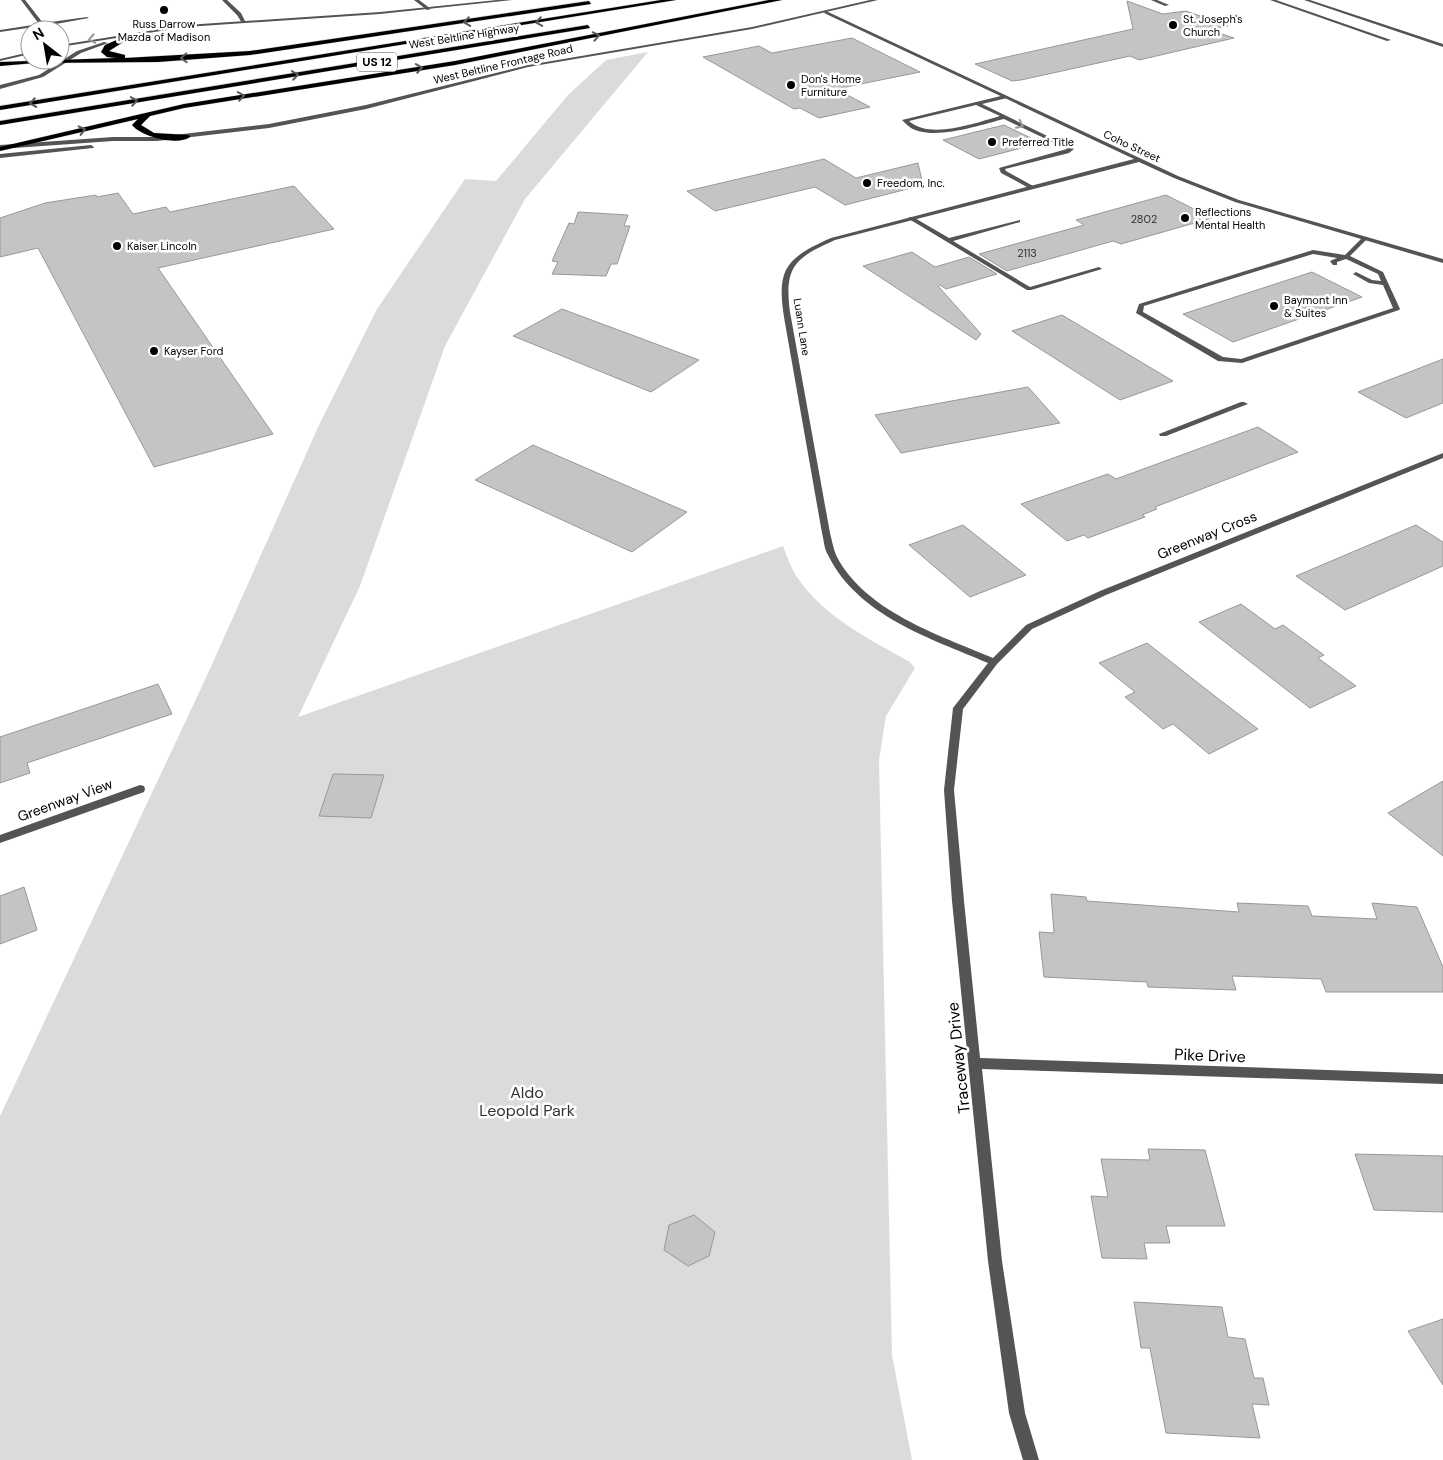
<svg xmlns="http://www.w3.org/2000/svg" width="1443" height="1460" font-family="'DM Sans',sans-serif">
<rect width="100%" height="100%" fill="#fff"/>
<path fill="#dbdbdb" d="M648,52L525,199L445,346L360,586L298,717L783,546C787,556 791,568 797,577C824,617 869,639 910,662L915,668L886,716L879,760L892,1355L912,1460H0V1116L204,682L320,423L377,309L465,179L496,181L568,95L606,60Z"/>
<g fill="#c4c4c4" stroke="#989898">
<polygon points="1127,1 1163,14 1186,11 1228,26 1215,29 1220,31 1216,32 1234,38 1139,60 1130,56 1021,80 1012,81 975,64 1133,29"/>
<polygon points="852,38 920,72 836,89 870,107 819,118 800,108 794,109 703,57 759,46 772,53"/>
<polygon points="1004,125 1041,143 979,159 943,140"/>
<polygon points="824,159 856,178 918,163 923,185 845,205 815,187 715,211 687,191"/>
<polygon points="294,186 334,229 158,268 273,434 154,467 38,248 0,257 0,218 45,203 96,195 97,197 118,193 133,214 166,207 170,212"/>
<polygon points="1166,195 1212,218 1121,244 1113,241 1007,271 979,254 1084,225 1076,220"/>
<polygon points="578,212 628,215 624,226 630,226 617,264 611,264 606,276 552,274 558,262 552,261 569,223 574,224"/>
<polygon points="912,252 935,267 969,257 997,274 946,289 940,285 938,286 981,334 976,340 863,266"/>
<polygon points="1312,272 1362,297 1233,342 1183,314"/>
<polygon points="562,309 699,360 651,392 513,336"/>
<polygon points="1062,315 1173,381 1120,400 1012,331"/>
<polygon points="1443,359 1443,403 1406,418 1358,392"/>
<polygon points="1028,387 1060,423 901,453 875,415"/>
<polygon points="1258,427 1298,452 1155,507 1157,509 1142,515 1145,517 1088,538 1084,535 1067,541 1021,504 1108,474 1116,479"/>
<polygon points="533,445 687,512 632,552 475,480"/>
<polygon points="963,525 1026,575 970,597 909,545"/>
<polygon points="1416,525 1443,542 1443,566 1345,610 1296,576"/>
<polygon points="1241,604 1275,629 1283,625 1324,655 1318,658 1356,686 1310,708 1199,622"/>
<polygon points="1147,643 1216,697 1258,729 1209,754 1173,724 1163,729 1125,697 1135,692 1099,663"/>
<polygon points="158,684 172,714 27,763 30,773 0,783 0,737"/>
<polygon points="333,774 384,775 371,818 319,816"/>
<polygon points="1443,781 1443,856 1388,813"/>
<polygon points="24,887 37,930 0,944 0,896"/>
<polygon points="1051,894 1086,897 1087,901 1239,912 1237,903 1308,906 1312,916 1377,919 1372,903 1417,907 1443,967 1443,992 1326,992 1321,979 1232,976 1236,990 1148,987 1147,982 1044,977 1039,932 1054,933"/>
<polygon points="1148,1149 1205,1150 1225,1226 1166,1226 1170,1243 1144,1243 1147,1259 1102,1258 1091,1196 1108,1197 1101,1159 1150,1160"/>
<polygon points="1355,1154 1443,1156 1443,1212 1374,1210"/>
<polygon points="694,1215 715,1232 709,1256 688,1266 664,1250 669,1225"/>
<polygon points="1134,1302 1222,1307 1228,1337 1245,1339 1254,1378 1263,1378 1269,1405 1252,1404 1260,1438 1166,1433 1150,1348 1141,1348"/>
<polygon points="1443,1319 1443,1385 1408,1331"/>
</g>
<g fill="none" stroke-linecap="round" stroke-linejoin="round">
<defs>
<g id="motorway">
<polygon points="661,0 676,0 0,110 0,106"/>
<path d="M769,0H782L455,65L184,108L150,116L141,125L154,133L189,135L190,137C177,146 142,137 132,125L138,119L0,151V147L184,104L455,61Z"/>
<polygon points="589,1 591,4 250,55 158,62 35,63 0,66 0,62 116,58 107,57 101,52 105,45 126,36 128,39 109,51 125,55 125,58 250,51"/>
<polygon points="588,25 590,28 0,125 0,121"/>
</g>
</defs>
<use href="#motorway" stroke="#dbdbdb" stroke-width="1"/>
<g fill="#545454" fill-rule="evenodd">
<polygon points="21,0 25,0 43,23 87,17 89,18 45,26 47,30 43,30 41,26 0,32 0,30 39,24"/>
<polygon points="414,0 419,0 431,9 427,10"/>
<polygon points="1151,0 1157,0 1169,5 1165,6"/>
<polygon points="1270,0 1276,0 1391,40 1387,41"/>
<polygon points="1304,0 1310,0 1443,44 1443,47"/>
<path d="M1005,95L1007,98L982,104L1074,149L1069,153L1005,169L1006,171L1033,186V188H1029L1001,173L999,168L1067,149L1004,119C980,125 934,141 911,128C908,126 905,123 902,120ZM976,105L1000,116C975,123 930,140 909,121Z"/>
<polygon points="909,217 913,217 949,238 1020,220 1020,222 953,241 1030,287 1099,267 1102,269 1031,290 1027,290 909,219"/>
<path d="M1363,237L1368,238L1350,256L1383,272L1400,309L1399,310L1242,363L1218,361L1136,313L1139,304L1313,250L1345,255ZM1313,254L1337,258L1330,261L1333,265H1337V262L1346,259L1378,274L1381,281L1372,280L1356,272L1353,274L1369,283L1383,285L1393,308L1241,359L1223,357L1143,312L1144,306Z"/>
<polygon points="1241,402 1244,402 1248,404 1166,436 1160,436 1159,434"/>
</g>
<g fill="#545454" fill-rule="evenodd">
<polygon points="222,0 227,0 241,13 246,23 242,23 237,15"/>
<path d="M826,11L1178,176L1239,200L1443,259V263L1235,202L1174,178L1139,162L835,240C795,258 784,266 790,312L830,533C832,540 833,548 836,555C864,611 939,635 993,658L1026,625L1100,591L1443,453V458L1106,595L1032,629L997,664L963,709L954,790L964,901L980,1058L1443,1074V1084L982,1069L1002,1261L1025,1413L1039,1460H1023L1009,1413L988,1261L952,901L944,790L953,708L988,663C930,638 858,616 828,555C824,549 824,540 822,533L785,323C776,271 783,259 831,238L1134,159L824,13Z"/>
<polygon points="140,785 144,786 145,789 144,792 0,843 0,835"/>
</g>
<g fill="#545454" fill-rule="evenodd">
<polygon points="497,0 512,0 380,14 186,27 60,47 60,45 186,25 380,12"/>
<polygon points="870,0 878,0 752,29 528,67 366,109 269,128 157,141 113,141 0,149 0,145 113,137 157,137 269,124 366,105 528,65 752,27"/>
<polygon points="104,42 108,43 81,53 43,77 0,89 0,85 39,75 77,51"/>
<polygon points="30,52 30,54 0,61 0,59"/>
<polygon points="91,145 94,147 93,148 0,158 0,154"/>
</g>
<use href="#motorway" fill="#000" fill-rule="evenodd"/>
</g>
<defs><path id="oneway-chevron" d="M-2-3.5L2.5 0L-2 3.5" fill="none" stroke-width="1.6" stroke-linecap="round" stroke-linejoin="round" transform="scale(1.25)"/></defs>
<g stroke="#595959">
<use href="#oneway-chevron" transform="translate(467 22) rotate(171)"/>
<use href="#oneway-chevron" transform="translate(539 22) rotate(171)"/>
<use href="#oneway-chevron" transform="translate(596 36) rotate(-11)"/>
<use href="#oneway-chevron" transform="translate(184 58) rotate(177)"/>
<use href="#oneway-chevron" transform="translate(419 68) rotate(-9)"/>
<use href="#oneway-chevron" transform="translate(295 75) rotate(-9)"/>
<use href="#oneway-chevron" transform="translate(241 96) rotate(-9)"/>
<use href="#oneway-chevron" transform="translate(134 101) rotate(-9)"/>
<use href="#oneway-chevron" transform="translate(33 103) rotate(171)"/>
<use href="#oneway-chevron" transform="translate(82 130) rotate(-14)"/>
</g>
<g stroke="#989898">
<use href="#oneway-chevron" transform="translate(92 39) rotate(169)"/>
<use href="#oneway-chevron" transform="translate(1020 125) rotate(26)"/>
</g>
<g fill="#000" stroke="#fff" stroke-width="2">
<circle cx="164" cy="10" r="5"/>
<circle cx="1173" cy="25" r="5"/>
<circle cx="791" cy="85" r="5"/>
<circle cx="992" cy="142" r="5"/>
<circle cx="867" cy="183" r="5"/>
<circle cx="1185" cy="218" r="5"/>
<circle cx="117" cy="246" r="5"/>
<circle cx="1274" cy="306" r="5"/>
<circle cx="154" cy="351" r="5"/>
</g>
<g text-anchor="middle" stroke-width="5" stroke-linejoin="round" paint-order="stroke">
<g font-size="11" fill="#000" stroke="#fff" text-anchor="start">
<text x="1183" y="23">St. Joseph's<tspan x="1183" dy="13">Church</tspan></text>
<text x="164" y="28" text-anchor="middle">Russ Darrow<tspan x="164" dy="13">Mazda of Madison</tspan></text>
<text x="801" y="83">Don's Home<tspan x="801" dy="13">Furniture</tspan></text>
<text x="1002" y="146">Preferred Title</text>
<text x="877" y="187">Freedom, Inc.</text>
<text x="1195" y="216">Reflections<tspan x="1195" dy="13">Mental Health</tspan></text>
<text x="127" y="250">Kaiser Lincoln</text>
<text x="1284" y="304">Baymont Inn<tspan x="1284" dy="13">&amp; Suites</tspan></text>
<text x="164" y="355">Kayser Ford</text>
</g>
<g font-size="11" fill="#000" stroke="#fff">
<text transform="translate(464 36) rotate(-9)" y="4">West Beltline Highway</text>
<text transform="translate(503 64) rotate(-13)" y="4">West Beltline Frontage Road</text>
<text transform="translate(1132 146) rotate(25)" y="4">Coho Street</text>
<text transform="translate(802 327) rotate(81)" y="4">Luann Lane</text>
</g>
<g font-size="11" fill="#313131">
<text x="1144" y="223">2802</text>
<text x="1027" y="257">2113</text>
</g>
<rect fill="#fff" stroke="#4c4c4c" stroke-width="1" x="357" y="52.5" width="40" height="19" rx="4"/>
<g font-size="12" font-weight="bold" fill="#000">
<text x="377" y="66">US 12</text>
</g>
<g font-size="14" fill="#000" stroke="#fff">
<text transform="translate(1207 535) rotate(-22)" y="5">Greenway Cross</text>
<text transform="translate(65 800) rotate(-20)" y="5">Greenway View</text>
</g>
<g font-size="16" fill="#000" stroke="#fff">
<text transform="translate(1210 1055) rotate(2)" y="6">Pike Drive</text>
<text transform="translate(958 1058) rotate(-96)" y="6">Traceway Drive</text>
</g>
<g font-size="16" fill="#323232" stroke="#fff">
<text x="527" y="1098">Aldo<tspan x="527" dy="18">Leopold Park</tspan></text>
</g>
</g>
<g transform="translate(45 45) rotate(329)"><circle r="24" fill="#ffffff" stroke="#999999"/>
<path d="M0-4L9 19L0 12L-9 19Z" fill="#000000"/>
<text y="-8" font-size="14" font-weight="bold" text-anchor="middle" fill="#000000">N</text>
</g>
</svg>
